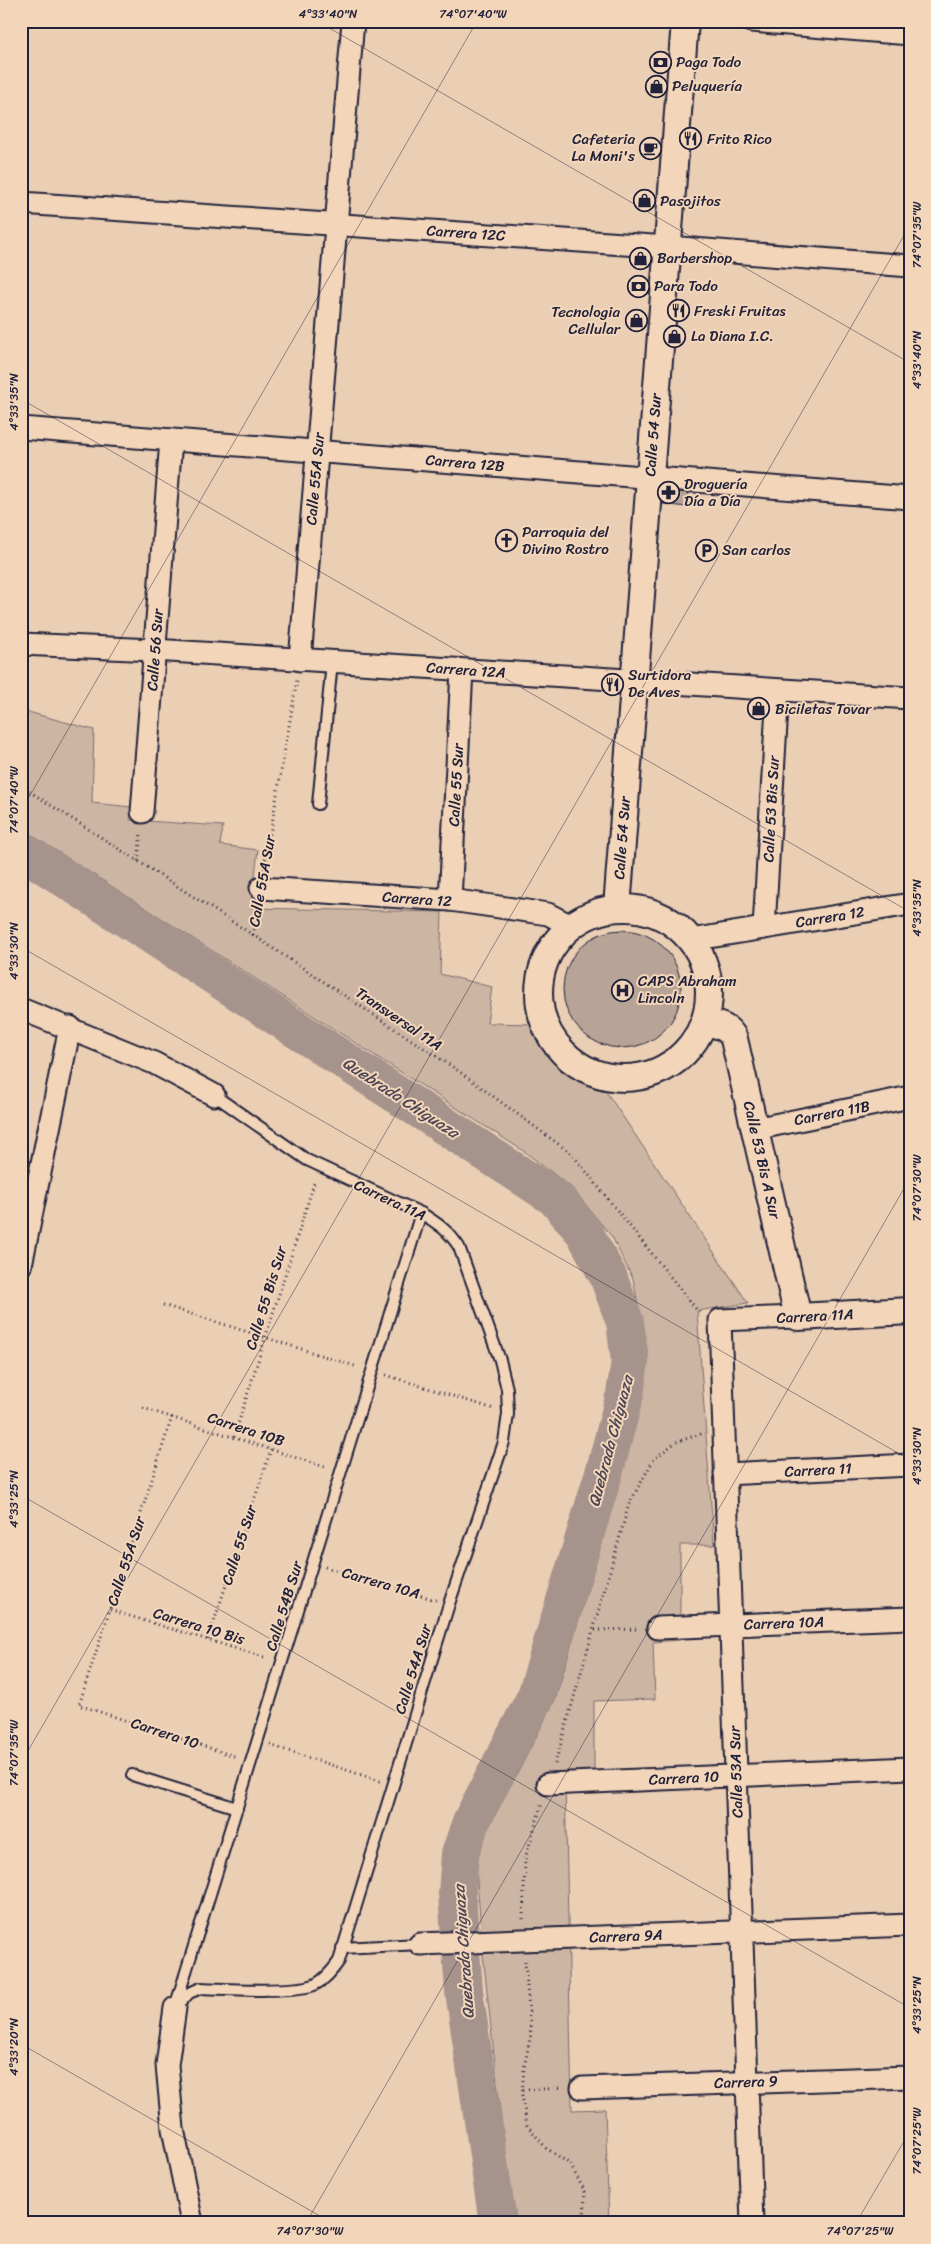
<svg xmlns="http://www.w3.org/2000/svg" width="931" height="2244" font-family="Sriracha,sans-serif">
<rect width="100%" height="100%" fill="#ebcfb5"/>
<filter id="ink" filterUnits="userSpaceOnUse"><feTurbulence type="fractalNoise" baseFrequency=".02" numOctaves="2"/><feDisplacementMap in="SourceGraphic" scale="10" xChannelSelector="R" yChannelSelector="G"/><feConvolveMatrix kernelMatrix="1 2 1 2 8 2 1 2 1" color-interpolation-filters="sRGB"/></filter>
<g filter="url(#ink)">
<path fill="#cdb5a3" stroke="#786c6f" d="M21,710L94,730L92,803L132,807L130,820L223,826L220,845L258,850L251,908L442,912L440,974L492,987L487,1023L535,1024C553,1059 566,1073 603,1087L748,1303L697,1311L714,1545H680V1640L653,1642L655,1699L594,1701V1776L565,1778L572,2110L605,2109L609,2223H517L505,2155L483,1955L476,1868L486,1825L514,1780L555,1700L628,1454L648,1355L633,1279L612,1237L572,1188L525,1152L21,828Z"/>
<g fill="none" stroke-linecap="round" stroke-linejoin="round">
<polyline stroke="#a6938c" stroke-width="38" points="21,850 554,1197 584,1232 608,1276 625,1322 630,1361 625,1394 606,1466 536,1696 471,1822 460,1854 457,1894 464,1991 498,2223"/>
</g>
<g fill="#b8a497" stroke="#22223b">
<polygon points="666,491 689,493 687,507 663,504"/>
<circle cx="622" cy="989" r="59"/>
</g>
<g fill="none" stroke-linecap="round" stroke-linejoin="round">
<defs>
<g id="service">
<polyline points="318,804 332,662"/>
<polyline points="132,1775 237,1808"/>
<polyline points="342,1948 420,1944"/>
<polyline points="176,2004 421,1213"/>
<path d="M175,2008L189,1993L201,1988C227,1989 292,1993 314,1985C325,1980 332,1971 339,1961L449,1604L504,1442L508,1414L507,1389L500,1360L459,1247C449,1231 437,1223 421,1213L307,1160L214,1095"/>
</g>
<g id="minor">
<polyline points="751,21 910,34"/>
<polyline points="21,203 668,247 910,266"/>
<polyline points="21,428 910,498"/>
<polyline points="21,644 154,650 910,698"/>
<polyline points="300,660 353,21"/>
<polyline points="142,812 171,440"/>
<polyline points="261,888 450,900 548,914 571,926"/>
<polyline points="450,900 462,670"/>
<polyline points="764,928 778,690"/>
<polyline points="691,940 910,904"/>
<polyline points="21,1009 154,1063 214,1095"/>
<polyline points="755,1129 910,1097"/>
<polyline points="21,1265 70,1027"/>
<polyline points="725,1474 910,1465"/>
<polyline points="658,1628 910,1618"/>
<polyline points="548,1784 910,1768"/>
<polyline points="420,1944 910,1925"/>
<polyline points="175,2008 167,2065 173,2129 192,2223"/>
<polyline points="582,2088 910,2077"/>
<polyline points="752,2223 720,1320 798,1317"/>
</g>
<g id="tertiary">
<circle cx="624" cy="993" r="85"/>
<polyline points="617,908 685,21"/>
<path d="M705,1022C717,1025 729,1026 734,1039L798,1317L910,1311"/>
</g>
</defs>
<use href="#service" stroke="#22223b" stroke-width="14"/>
<use href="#minor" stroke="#22223b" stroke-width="25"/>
<use href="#tertiary" stroke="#22223b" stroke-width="30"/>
<g stroke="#22223b" stroke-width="3" stroke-dasharray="1 4" stroke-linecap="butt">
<polyline points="21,786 253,935 460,1072 572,1154 697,1310 703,1313"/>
<polyline points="138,861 141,832"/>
<polyline points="264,869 297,680"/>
<polyline points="253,935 257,907"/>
<polyline points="163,1305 358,1367"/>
<polyline points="386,1375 494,1409"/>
<polyline points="143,1408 328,1468"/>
<polyline points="172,1417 79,1705 237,1757"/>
<polyline points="234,1437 315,1180"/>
<polyline points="325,1567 436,1600"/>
<polyline points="110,1610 267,1658"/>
<polyline points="595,1630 639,1629"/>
<polyline points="208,1640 271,1449"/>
<polyline points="270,1745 380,1781"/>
<polyline points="555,1764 629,1504 654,1459 676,1442 704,1433"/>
<polyline points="523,1919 525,1859 542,1803"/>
<polyline points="525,1961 531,2034 524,2068 522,2095 527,2125 546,2148 570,2164 585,2192 584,2223"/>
<polyline points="523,2090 561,2088"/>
</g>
<use href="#service" stroke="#f3d6ba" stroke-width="10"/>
<use href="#minor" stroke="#f3d6ba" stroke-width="21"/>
<use href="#tertiary" stroke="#f3d6ba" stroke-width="26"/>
</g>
</g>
<path fill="none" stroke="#22223b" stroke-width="1" stroke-opacity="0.45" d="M317,21L910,363M21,399L910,912M21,811L477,21M21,947L910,1460M21,1495L910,2008M21,1763L910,225M21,2044L332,2223M306,2223L910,1178M856,2223L910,2131"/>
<defs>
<symbol id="bank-ring" viewBox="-11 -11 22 22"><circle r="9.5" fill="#f3d6ba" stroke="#22223b" stroke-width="1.5"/><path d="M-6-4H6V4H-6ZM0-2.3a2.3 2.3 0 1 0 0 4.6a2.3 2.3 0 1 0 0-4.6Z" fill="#22223b"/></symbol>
<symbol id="shop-ring" viewBox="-11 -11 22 22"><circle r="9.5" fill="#f3d6ba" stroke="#22223b" stroke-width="1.5"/><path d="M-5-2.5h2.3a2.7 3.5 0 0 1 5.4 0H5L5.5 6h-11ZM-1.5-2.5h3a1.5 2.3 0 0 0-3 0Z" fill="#22223b"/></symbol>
<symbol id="restaurant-ring" viewBox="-11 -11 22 22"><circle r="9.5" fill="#f3d6ba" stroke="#22223b" stroke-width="1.5"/><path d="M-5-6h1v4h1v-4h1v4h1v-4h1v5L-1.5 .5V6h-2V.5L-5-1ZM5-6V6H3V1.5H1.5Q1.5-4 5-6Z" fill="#22223b"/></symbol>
<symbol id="cafe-ring" viewBox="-11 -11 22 22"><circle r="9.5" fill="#f3d6ba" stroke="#22223b" stroke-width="1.5"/><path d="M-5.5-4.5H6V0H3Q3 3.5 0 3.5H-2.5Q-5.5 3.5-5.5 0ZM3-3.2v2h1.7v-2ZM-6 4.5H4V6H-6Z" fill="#22223b"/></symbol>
<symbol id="pharmacy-ring" viewBox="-11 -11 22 22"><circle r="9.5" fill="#f3d6ba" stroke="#22223b" stroke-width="1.5"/><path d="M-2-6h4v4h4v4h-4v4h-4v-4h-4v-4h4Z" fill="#22223b"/></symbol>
<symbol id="church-ring" viewBox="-11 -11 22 22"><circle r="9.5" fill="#f3d6ba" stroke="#22223b" stroke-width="1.5"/><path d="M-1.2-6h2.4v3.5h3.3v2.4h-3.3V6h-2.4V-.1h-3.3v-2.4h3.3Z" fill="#22223b"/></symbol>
<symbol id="parking-ring" viewBox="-11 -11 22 22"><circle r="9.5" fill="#f3d6ba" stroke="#22223b" stroke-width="1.5"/><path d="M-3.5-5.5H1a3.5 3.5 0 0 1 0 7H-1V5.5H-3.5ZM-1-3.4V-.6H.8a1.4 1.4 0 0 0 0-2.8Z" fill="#22223b"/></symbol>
<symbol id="hospital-ring" viewBox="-11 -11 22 22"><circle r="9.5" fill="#f3d6ba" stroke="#22223b" stroke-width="1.5"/><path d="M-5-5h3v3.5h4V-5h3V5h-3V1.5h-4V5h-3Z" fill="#22223b"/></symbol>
</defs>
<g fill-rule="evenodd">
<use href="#bank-ring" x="648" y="50" width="25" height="25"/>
<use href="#shop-ring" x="644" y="74" width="25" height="25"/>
<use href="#restaurant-ring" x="678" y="126" width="25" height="25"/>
<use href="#cafe-ring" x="638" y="136" width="25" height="25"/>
<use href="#shop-ring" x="632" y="188" width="25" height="25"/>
<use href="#shop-ring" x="628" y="246" width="25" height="25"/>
<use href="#bank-ring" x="626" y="274" width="25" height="25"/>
<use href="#restaurant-ring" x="666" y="298" width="25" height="25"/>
<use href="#shop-ring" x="624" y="308" width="25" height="25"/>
<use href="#shop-ring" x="662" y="324" width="25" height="25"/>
<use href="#pharmacy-ring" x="656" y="480" width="25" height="25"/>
<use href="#church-ring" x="494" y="528" width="25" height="25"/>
<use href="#parking-ring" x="694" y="538" width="25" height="25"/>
<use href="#restaurant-ring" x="600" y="672" width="25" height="25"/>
<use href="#shop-ring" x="746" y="696" width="25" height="25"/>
<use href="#hospital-ring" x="610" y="978" width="25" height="25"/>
</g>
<g text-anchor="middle" stroke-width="4" stroke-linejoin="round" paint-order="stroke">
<g font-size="15" fill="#22223b" stroke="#f3d6ba" text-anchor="start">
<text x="676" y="67">Paga Todo</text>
<text x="672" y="91">Peluquería</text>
<text x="635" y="144" text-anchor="end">Cafeteria<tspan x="635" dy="17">La Moni's</tspan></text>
<text x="707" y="144">Frito Rico</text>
<text x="660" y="206">Pasojitos</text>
<text x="657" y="263">Barbershop</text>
<text x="654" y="291">Para Todo</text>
<text x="694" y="316">Freski Fruitas</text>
<text x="620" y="317" text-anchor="end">Tecnologia<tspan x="620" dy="17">Cellular</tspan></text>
<text x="691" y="341">La Diana I.C.</text>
<text x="684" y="489">Droguería<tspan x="684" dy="17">Día a Día</tspan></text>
<text x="522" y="537">Parroquia del<tspan x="522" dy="17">Divino Rostro</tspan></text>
<text x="722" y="555">San carlos</text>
<text x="628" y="680">Surtidora<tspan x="628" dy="17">De Aves</tspan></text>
<text x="775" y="714">Biciletas Tovar</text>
<text x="638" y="986">CAPS Abraham<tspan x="638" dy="17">Lincoln</tspan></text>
</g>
<g font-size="15" fill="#22223b" stroke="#f3d6ba">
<text transform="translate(466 233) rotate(4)" y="5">Carrera 12C</text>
<text transform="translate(653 435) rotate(-86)" y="5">Calle 54 Sur</text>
<text transform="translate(465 463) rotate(5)" y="5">Carrera 12B</text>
<text transform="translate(315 479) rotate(-85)" y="5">Calle 55A Sur</text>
<text transform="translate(155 650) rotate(-86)" y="5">Calle 56 Sur</text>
<text transform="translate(466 670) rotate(4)" y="5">Carrera 12A</text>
<text transform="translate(456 785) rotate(-87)" y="5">Calle 55 Sur</text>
<text transform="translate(771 809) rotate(-87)" y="5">Calle 53 Bis Sur</text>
<text transform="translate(622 838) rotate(-86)" y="5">Calle 54 Sur</text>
<text transform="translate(262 881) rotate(-80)" y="5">Calle 55A Sur</text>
<text transform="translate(417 899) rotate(4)" y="5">Carrera 12</text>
<text transform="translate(830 917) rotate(-9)" y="5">Carrera 12</text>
<text transform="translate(399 1019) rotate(34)" y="5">Transversal 11A</text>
<text transform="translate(832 1113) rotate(-11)" y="5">Carrera 11B</text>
<text transform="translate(762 1160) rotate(77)" y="5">Calle 53 Bis A Sur</text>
<text transform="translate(390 1200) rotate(25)" y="5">Carrera 11A</text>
<text transform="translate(266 1298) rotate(-73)" y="5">Calle 55 Bis Sur</text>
<text transform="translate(815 1316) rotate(-3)" y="5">Carrera 11A</text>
<text transform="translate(246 1429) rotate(18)" y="5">Carrera 10B</text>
<text transform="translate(818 1470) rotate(-3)" y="5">Carrera 11</text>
<text transform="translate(239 1545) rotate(-72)" y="5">Calle 55 Sur</text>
<text transform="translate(126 1561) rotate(-72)" y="5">Calle 55A Sur</text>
<text transform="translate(381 1583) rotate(16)" y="5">Carrera 10A</text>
<text transform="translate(284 1606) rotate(-73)" y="5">Calle 54B Sur</text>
<text transform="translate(784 1623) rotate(-2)" y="5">Carrera 10A</text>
<text transform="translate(199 1626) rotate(17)" y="5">Carrera 10 Bis</text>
<text transform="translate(413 1669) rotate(-73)" y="5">Calle 54A Sur</text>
<text transform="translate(165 1733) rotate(18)" y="5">Carrera 10</text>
<text transform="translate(736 1772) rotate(-92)" y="5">Calle 53A Sur</text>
<text transform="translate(684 1778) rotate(-3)" y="5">Carrera 10</text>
<text transform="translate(626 1936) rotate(-2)" y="5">Carrera 9A</text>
<text transform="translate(746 2082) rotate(-2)" y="5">Carrera 9</text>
</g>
<g font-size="16" font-style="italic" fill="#4a4453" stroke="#f3d6ba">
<text transform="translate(401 1097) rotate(33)" y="6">Quebrada Chiguaza</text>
<text transform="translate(610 1441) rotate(-75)" y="6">Quebrada Chiguaza</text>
<text transform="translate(463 1952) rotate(-94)" y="6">Quebrada Chiguaza</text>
</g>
</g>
<rect width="931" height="2244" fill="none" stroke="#f3d6ba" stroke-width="55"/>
<rect x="28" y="28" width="876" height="2188" fill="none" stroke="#22223b" stroke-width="2"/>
<g font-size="12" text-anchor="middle" fill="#22223b">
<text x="328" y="18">4°33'40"N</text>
<text x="473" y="18">74°07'40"W</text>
<text transform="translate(917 235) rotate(-90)" y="4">74°07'35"W</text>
<text transform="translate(917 360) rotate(-90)" y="4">4°33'40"N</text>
<text transform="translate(14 402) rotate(-90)" y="4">4°33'35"N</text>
<text transform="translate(14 800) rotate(-90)" y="4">74°07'40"W</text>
<text transform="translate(917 908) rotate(-90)" y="4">4°33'35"N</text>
<text transform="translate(14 951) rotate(-90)" y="4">4°33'30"N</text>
<text transform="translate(917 1188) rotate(-90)" y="4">74°07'30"W</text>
<text transform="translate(917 1456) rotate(-90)" y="4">4°33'30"N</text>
<text transform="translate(14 1499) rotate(-90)" y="4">4°33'25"N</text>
<text transform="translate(14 1753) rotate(-90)" y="4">74°07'35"W</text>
<text transform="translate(917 2005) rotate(-90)" y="4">4°33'25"N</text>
<text transform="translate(14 2047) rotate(-90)" y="4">4°33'20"N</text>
<text transform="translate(917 2141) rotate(-90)" y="4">74°07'25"W</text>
<text x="310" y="2235">74°07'30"W</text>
<text x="860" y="2235">74°07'25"W</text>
</g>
</svg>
